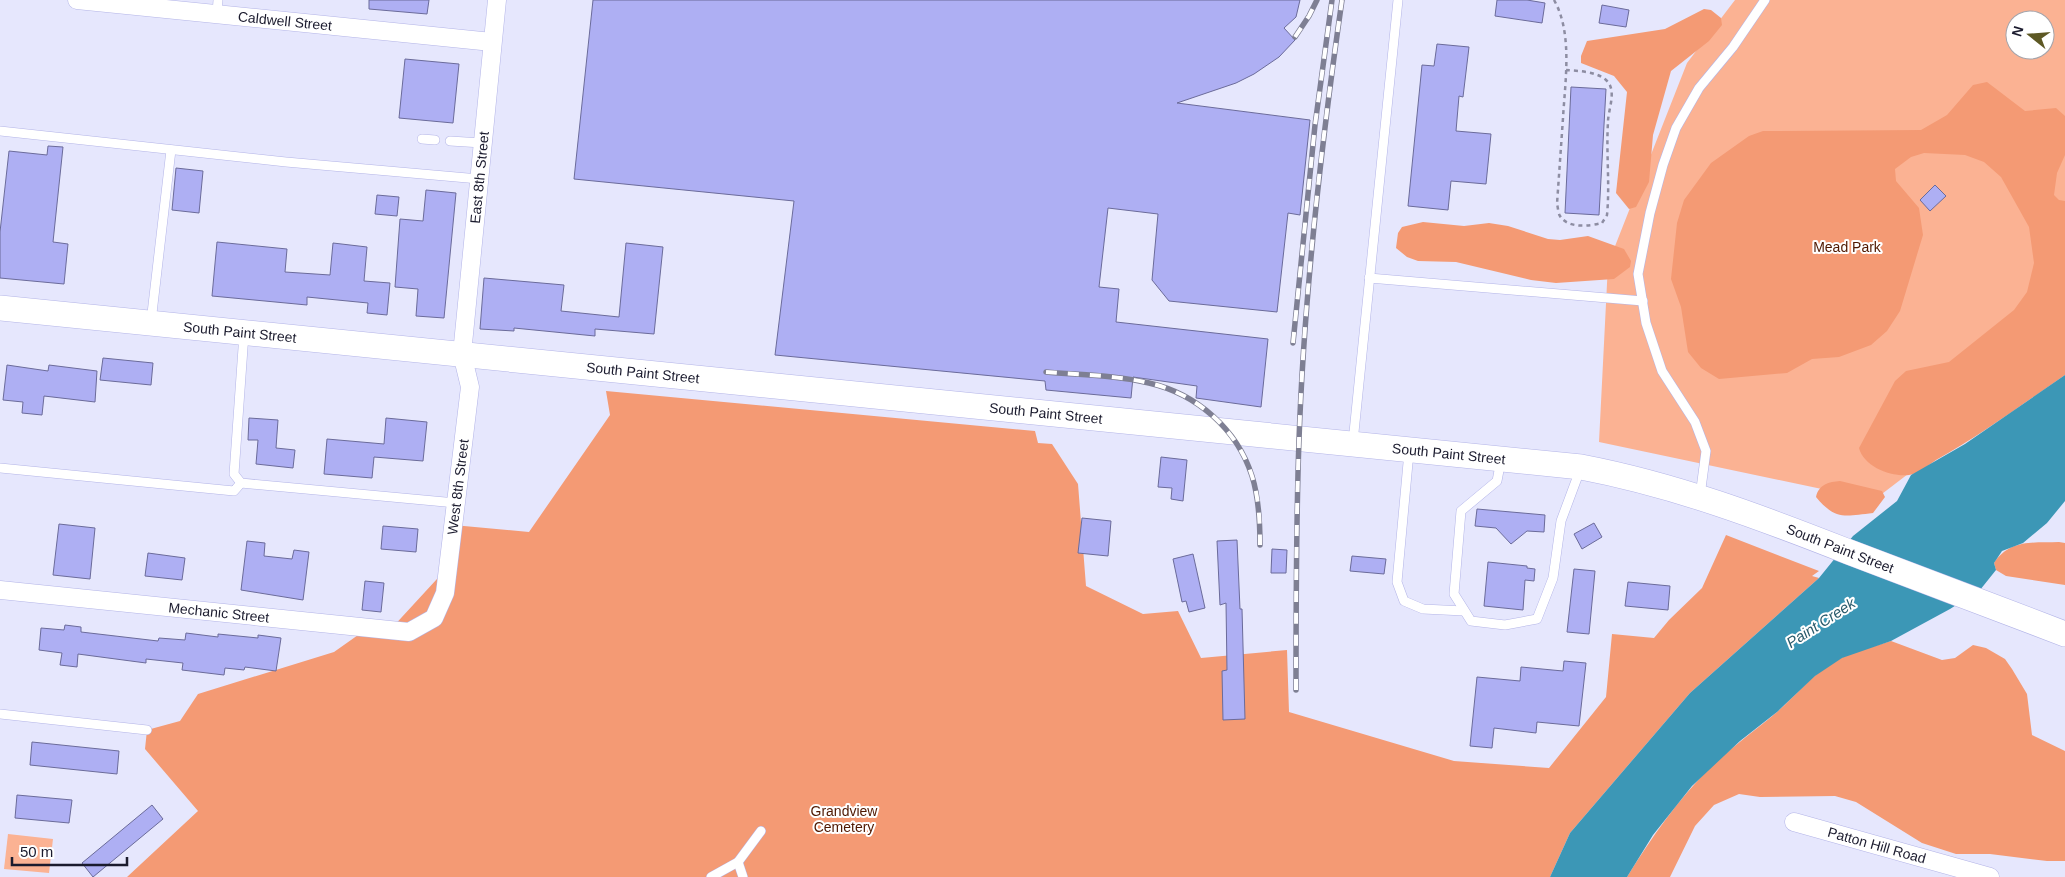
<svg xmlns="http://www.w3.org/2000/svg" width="2065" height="877" font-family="Helvetica,sans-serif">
<rect width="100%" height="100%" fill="#e6e7fd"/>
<g fill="#fbb293" fill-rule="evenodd">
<path d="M1735,0H2065V354L1874,500L1599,442L1608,264L1687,63ZM2015,20H2045V50H2015Z"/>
<polygon points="8,834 53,839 49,873 4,869"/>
</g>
<g fill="#f49a74">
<polygon points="1704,9 1711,10 1721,18 1722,25 1709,41 1671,71 1653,135 1649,182 1636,207 1629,209 1616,193 1627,92 1614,76 1581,63 1581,56 1587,41 1665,29"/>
<path d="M1987,82L2025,111L2056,108L2065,116V155L2057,173L2054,195L2059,200L2065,201V375C2023,404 1981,435 1936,460C1929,465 1918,474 1909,475C1891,477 1864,467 1859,448L1895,381L1906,371L1949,362L2014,310L2027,292L2034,263L2029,227L2001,177L1984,162L1965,155L1924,153L1911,157L1895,169L1896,181L1919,208L1923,235L1900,311L1887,331L1871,345L1839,357L1812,359L1787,373L1719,379L1701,368L1688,352L1681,307L1671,279L1677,223L1684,200L1711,163L1749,136L1763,131L1921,130L1947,115L1973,85Z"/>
<polygon points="1423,222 1464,226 1489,223 1508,226 1548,239 1560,240 1588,236 1624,249 1631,261 1630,267 1614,279 1556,283 1531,280 1456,262 1418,261 1407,257 1396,248 1398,233 1402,227"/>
<polygon points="606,391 1035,431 1038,443 1052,444 1078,484 1086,586 1143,614 1178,611 1201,658 1287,650 1289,712 1454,761 1549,768 1606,697 1612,634 1654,638 1669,620 1702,588 1726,535 1819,571 1812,576 1819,578 1690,693 1570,833 1550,877 127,877 198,811 145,749 147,730 180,721 198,694 334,652 368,628 390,630 448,567 453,525 529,532 610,415"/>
<path d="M1840,481L1882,491L1885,497L1873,513C1845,516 1836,521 1816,497C1819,484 1829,482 1840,481Z"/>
<path d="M2059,542L2065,543V585L2006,576L1996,570L1994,563C2010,539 2033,543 2059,542Z"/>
<path d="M1891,641L1942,660L1955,658L1973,645L1986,648L2005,659L2012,669L2027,694L2032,735L2065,751V861H2047L1990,854H1956L1922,843L1856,802L1835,796L1760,797L1739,794L1714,805L1695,826L1670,877H1627C1652,837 1678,799 1712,766C1733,746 1756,730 1777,712C1794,697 1809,679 1827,666C1846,653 1870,648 1891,641Z"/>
</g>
<polygon fill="#3c97b6" points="2065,375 2065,501 2047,523 2023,543 2002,551 1994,563 1996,570 1980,590 1950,609 1891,641 1842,658 1815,676 1777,712 1740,741 1692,786 1653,835 1627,877 1550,877 1570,833 1690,693 1819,578 1853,536 1897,501 1911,475 1965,444"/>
<g fill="#aeaff3" stroke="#6b6b9a">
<polygon points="369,0 429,0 427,14 369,9"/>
<polygon points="593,0 1300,0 1296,17 1284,28 1295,40 1279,57 1254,74 1236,83 1177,103 1310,120 1300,215 1288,213 1277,312 1169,301 1152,280 1158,214 1108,208 1099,287 1119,289 1116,322 1268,339 1261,407 1196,398 1197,386 1133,377 1131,398 1046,390 1045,381 775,355 794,201 574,179"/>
<polygon points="1497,0 1527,0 1545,3 1542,23 1495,16"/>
<polygon points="1602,5 1629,10 1626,27 1599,23"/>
<polygon points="1437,44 1469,47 1463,97 1459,96 1456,131 1491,134 1486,184 1451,181 1448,210 1408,206 1422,65 1434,66"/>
<polygon points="405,59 459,64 453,123 399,118"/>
<polygon points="1571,87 1606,89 1599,215 1565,213"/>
<polygon points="48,146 63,147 53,242 68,244 64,284 0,278 0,232 9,151 47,155"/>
<polygon points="176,168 203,171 199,213 172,210"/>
<polygon points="1935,185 1946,196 1930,211 1920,200"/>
<polygon points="426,190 456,193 444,318 416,316 418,289 395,287 400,219 423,221"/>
<polygon points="377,195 399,197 397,216 375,214"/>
<polygon points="217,242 287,249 285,272 330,275 333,243 367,247 364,281 390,283 387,315 367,313 368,303 307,297 307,305 212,296"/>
<polygon points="626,243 663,247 654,334 595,329 595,336 514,328 514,331 480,329 484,278 564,285 561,311 619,317"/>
<polygon points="103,358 153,363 151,385 100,380"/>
<polygon points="7,365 48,371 49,365 97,371 95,402 44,396 42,415 22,413 23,402 3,400"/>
<polygon points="249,418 278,420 276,448 295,450 293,468 256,464 258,440 248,440"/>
<polygon points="386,418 427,422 423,461 374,457 372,478 324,474 327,439 384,444"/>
<polygon points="1161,457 1187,460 1183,501 1171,499 1172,488 1158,487"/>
<polygon points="1477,509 1545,515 1544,532 1527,531 1511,544 1496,528 1475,526"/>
<polygon points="1082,518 1111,521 1108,556 1078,553"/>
<polygon points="1594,523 1602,537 1582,549 1574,534"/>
<polygon points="59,524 95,528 90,579 53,575"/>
<polygon points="383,526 418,529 416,552 381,549"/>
<polygon points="1237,540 1240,609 1242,609 1245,719 1223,720 1222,671 1227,670 1226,603 1220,605 1217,541"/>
<polygon points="247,541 265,543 264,556 292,559 294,550 309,552 303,600 241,590"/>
<polygon points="1272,549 1287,550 1286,573 1271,573"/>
<polygon points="148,553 185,558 182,580 145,576"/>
<polygon points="1193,554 1205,608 1189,612 1186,601 1182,602 1173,559"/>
<polygon points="1352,556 1386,559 1384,574 1350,571"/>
<polygon points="1488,562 1527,566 1527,568 1535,569 1534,581 1525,580 1523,610 1484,606"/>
<polygon points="1574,569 1595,571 1589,634 1567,632"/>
<polygon points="365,581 384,583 381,612 362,610"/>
<polygon points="1628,582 1670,586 1668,610 1625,606"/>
<polygon points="65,625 81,627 81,632 158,641 159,638 185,640 186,633 218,637 218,634 258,638 258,635 281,638 276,671 245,667 244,670 225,668 224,675 182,670 183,663 146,659 146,663 78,654 77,667 60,665 62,653 39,650 41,628 64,630"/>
<polygon points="1564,661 1586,663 1579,726 1537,722 1536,733 1494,728 1492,748 1470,746 1477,677 1520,681 1521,667 1563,671"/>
<polygon points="32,742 119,751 117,774 30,765"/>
<polygon points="17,795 72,800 69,823 15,818"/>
<polygon points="152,805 163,819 93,877 82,863"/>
</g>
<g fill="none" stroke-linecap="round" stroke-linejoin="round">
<defs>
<g id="service">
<polyline points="217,14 218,0"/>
<polyline points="0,131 286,162 479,179"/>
<polyline points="422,139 435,140"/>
<polyline points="450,141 482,143"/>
<polyline points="1369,278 1643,301"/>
<polyline points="151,322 171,150"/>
<polyline points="244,334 234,474 241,483 456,503"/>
<polyline points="1353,442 1398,0"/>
<polyline points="1409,452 1397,582 1404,601 1423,609 1464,611"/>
<polyline points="1501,460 1497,481 1461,511 1454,594 1471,621 1505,625 1537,619 1553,578 1561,521 1580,470"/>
<polyline points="0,468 234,491 241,483"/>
<polyline points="1700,496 1706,451 1695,422 1662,371 1646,323 1638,274 1650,213 1663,165 1676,128 1699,88 1733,47 1765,0"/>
<polyline points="0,714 147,730"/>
<polyline points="738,862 743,877"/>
<polyline points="711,877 738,862 761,831"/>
</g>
<g id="minor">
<path id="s1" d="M77,0L492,42"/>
<path id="s2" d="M0,590L409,632L434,618L445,593L470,387L462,354L497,0"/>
<path id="s3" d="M1794,822L1990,877"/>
</g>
<g id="secondary">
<path id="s4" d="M0,308L1581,467C1675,485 1760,517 1849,552C1921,579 1993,607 2065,634"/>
</g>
</defs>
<use href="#service" stroke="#b3b4e7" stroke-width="10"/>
<use href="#minor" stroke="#b3b4e7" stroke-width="19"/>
<use href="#secondary" stroke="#b3b4e7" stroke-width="26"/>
<path stroke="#8d8da2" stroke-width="2.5" stroke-dasharray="4 4" stroke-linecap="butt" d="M1554,0C1573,33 1565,82 1563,118C1561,147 1559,175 1557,204C1558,207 1558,213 1560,216C1568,229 1590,226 1602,223L1607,215C1610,184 1606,153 1608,122C1608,110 1617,91 1607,81C1597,71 1578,71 1566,70"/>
<use href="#service" stroke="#fff" stroke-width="9"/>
<use href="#minor" stroke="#fff" stroke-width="18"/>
<use href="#secondary" stroke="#fff" stroke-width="25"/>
<defs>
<g id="rail">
<polyline points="1295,37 1309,16 1317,0"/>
<polyline points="1293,343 1315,125 1332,0"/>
<path d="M1046,372C1080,375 1116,375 1149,383C1197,394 1237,429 1252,476C1259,498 1260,522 1260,545"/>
<path d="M1296,690C1296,606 1296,523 1299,440C1304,293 1321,146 1342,0"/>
</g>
</defs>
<use href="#rail" stroke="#7e7f93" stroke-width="5.5"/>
<use href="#rail" stroke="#fff" stroke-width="4" stroke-dasharray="11" stroke-linecap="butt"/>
</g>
<g text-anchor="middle" stroke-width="4" stroke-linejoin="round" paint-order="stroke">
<g font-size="14" fill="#1b1b2e" stroke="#fff">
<text dy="5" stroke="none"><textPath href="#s1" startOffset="209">Caldwell Street</textPath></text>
<text dy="5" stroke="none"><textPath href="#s2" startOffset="886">East 8th Street</textPath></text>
<text dy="5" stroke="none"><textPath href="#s4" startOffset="241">South Paint Street</textPath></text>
<text dy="5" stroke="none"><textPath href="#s4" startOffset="646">South Paint Street</textPath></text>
<text dy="5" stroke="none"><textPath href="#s4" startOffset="1051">South Paint Street</textPath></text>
<text dy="5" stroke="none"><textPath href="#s4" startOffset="1456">South Paint Street</textPath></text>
<text dy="5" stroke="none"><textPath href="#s2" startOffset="574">West 8th Street</textPath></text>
<text dy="5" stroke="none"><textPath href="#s4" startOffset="1861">South Paint Street</textPath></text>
<text dy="5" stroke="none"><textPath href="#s2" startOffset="220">Mechanic Street</textPath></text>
<text dy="5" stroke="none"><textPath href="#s3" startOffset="86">Patton Hill Road</textPath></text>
</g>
<g font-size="14" fill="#4f1800" stroke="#fff">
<text x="1847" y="252">Mead Park</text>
<text x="844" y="816">Grandview<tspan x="844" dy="16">Cemetery</tspan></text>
</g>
<g font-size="15" font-style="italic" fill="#285a6b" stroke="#fff">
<text transform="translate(1821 623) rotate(-33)" y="5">Paint Creek</text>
</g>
</g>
<g transform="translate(2030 35) rotate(287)"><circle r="24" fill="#ffffff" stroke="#a4a4ab"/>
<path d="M0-4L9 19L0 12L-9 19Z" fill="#5d5824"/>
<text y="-8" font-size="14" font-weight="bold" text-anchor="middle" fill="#1b1b2e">N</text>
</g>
<path d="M12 857v8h115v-8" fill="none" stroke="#1b1b2e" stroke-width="2.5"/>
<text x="20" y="857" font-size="15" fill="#1b1b2e" stroke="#ffffff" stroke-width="4" paint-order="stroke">50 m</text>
</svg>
